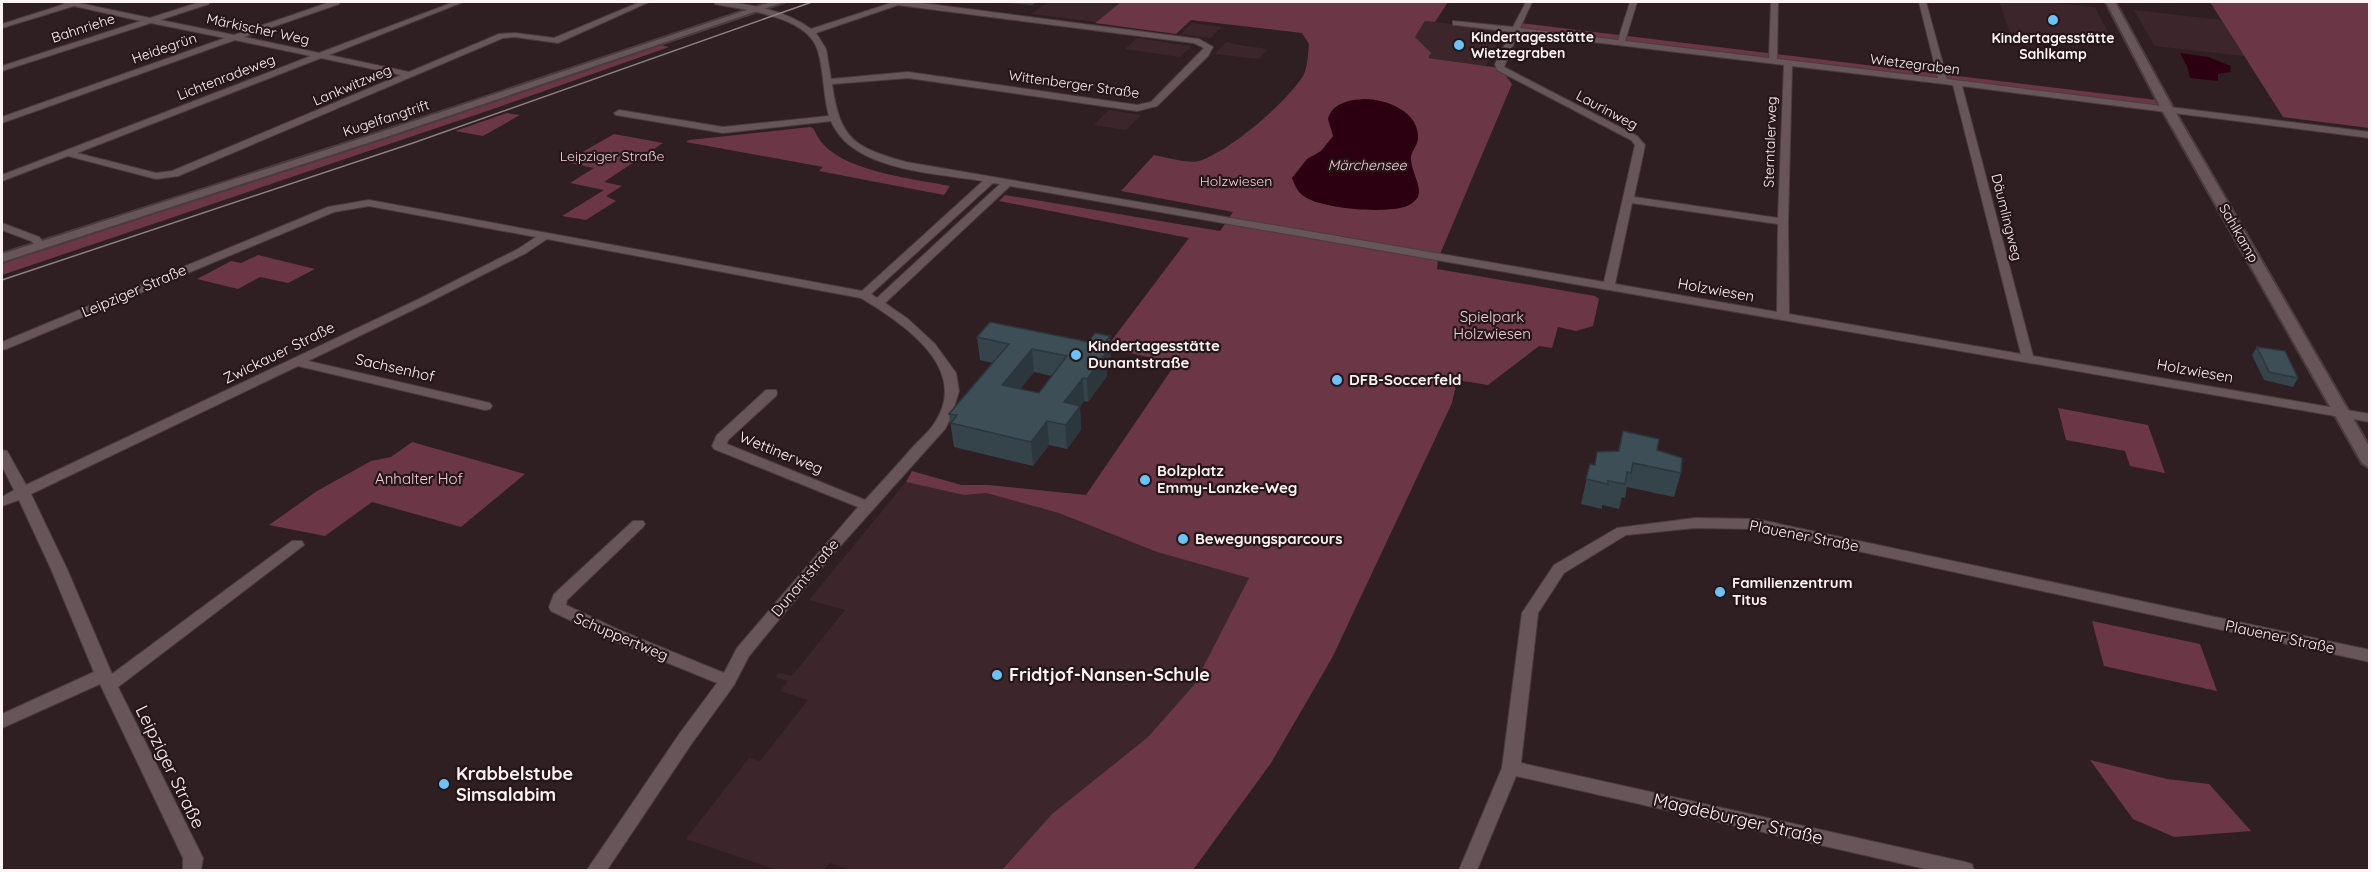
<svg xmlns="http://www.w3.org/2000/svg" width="2371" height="872" font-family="Quicksand,sans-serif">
<rect width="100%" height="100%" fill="#2f1f23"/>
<g fill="#3c262c">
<polygon points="1048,2 1121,2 1096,22 1032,14"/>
<polygon points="1999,2 2045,2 2095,7 2114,44 2010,32"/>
<polygon points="2134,10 2221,20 2244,56 2155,46"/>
<polygon points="1425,21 1503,30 1486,66 1428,58 1415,37"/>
<polygon points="1192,23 1221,27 1211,38 1181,34"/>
<polygon points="1137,38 1191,46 1192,46 1180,57 1125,49"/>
<polygon points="1226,42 1239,45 1268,49 1259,59 1215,54"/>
<polygon points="1109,110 1141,115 1126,130 1094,125"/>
<polygon points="906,482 964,495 986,493 1059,513 1157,552 1249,578 1195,685 1148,737 1052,814 1002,870 851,870 830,863 824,870 777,870 686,839 749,758 760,761 808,700 780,691 788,681 775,677 779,673 792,676 845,610 809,600"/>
</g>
<g fill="#6b3646">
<path d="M1121,2H1448L1435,22L1425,21L1415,37L1431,53L1428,58L1500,68L1512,84L1438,259L1437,269L1595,296L1599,299L1593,326L1576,331L1558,327L1552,348L1539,346L1488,385L1457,380L1452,403L1332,658L1271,763L1193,870H1002L1052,814L1148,737L1194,685L1249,578L1157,552L1059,513L986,493L964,495L906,482L912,471L961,485H989L1086,495L1176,363L1106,348L1189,238L999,201L1005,195L1220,231L1233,212L1121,191L1154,155C1164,157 1190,164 1199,161C1230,151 1286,103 1303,76C1308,67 1308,53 1309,44L1302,33L1191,20L1176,34L1095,23Z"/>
<polygon points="2210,2 2369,2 2369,128 2283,117"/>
<polygon points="1519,23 2165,101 2167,108 1515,30"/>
<polygon points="661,45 669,47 496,108 2,275 2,262 336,154"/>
<polygon points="507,113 520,115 483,136 455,131"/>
<path d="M810,127L813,128C816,133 819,140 823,144C848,172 915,179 950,186L944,195L819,171L823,167L686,142L689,140Z"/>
<polygon points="614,134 663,143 604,182 622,186 606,196 616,201 586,220 562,216 604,190 570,183 594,168 565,162"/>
<polygon points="258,255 315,269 288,283 260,277 238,289 197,279 231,261 241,263"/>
<polygon points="2058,408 2148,425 2165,473 2130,466 2125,451 2066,440"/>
<polygon points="412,442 525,474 461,527 372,502 325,536 269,525 317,491 371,461 391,457"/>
<polygon points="2092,621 2200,644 2217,691 2104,666"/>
<polygon points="2090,760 2167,779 2209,784 2251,831 2174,837 2133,819"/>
</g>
<g fill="#2c0010">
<polygon points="2180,53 2208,57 2231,66 2230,72 2218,74 2218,81 2190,78 2187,66"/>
<path d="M1364,99C1387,99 1420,112 1418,139C1417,147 1410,152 1411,160C1412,172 1419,181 1419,192L1418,197C1415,201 1412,204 1407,206C1386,214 1324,209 1305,197C1298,193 1295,186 1292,178L1307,159L1321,151L1333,136L1328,119C1332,103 1349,100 1364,99Z"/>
</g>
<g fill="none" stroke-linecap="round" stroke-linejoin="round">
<defs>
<g id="minor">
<path d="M61,2H74L150,18L200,2H209V4L160,20L234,35L330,2H339V4L244,37L319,53L454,2H463L329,55L409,72L499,34L515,33L554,38L640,2H649L558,43L515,37L503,38L178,176L156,179L68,156L2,181V175L311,56L235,40L2,123V117L225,38L151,23L2,71V66L141,21L74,6L2,28V24L65,4ZM321,58L401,75L172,171L156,173L77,153Z"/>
<path d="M715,2C745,2 786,10 811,29L894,2H914L1199,39L1213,47L1208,56L1157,106L1137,111L908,78L832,84C840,140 854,147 906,162L1604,282L1635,145L1631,140L1497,70L1495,64L1511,32L1456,25H1453V21L1513,27L1526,2H1532L1520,28L1618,40L1630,2H1637L1625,41L1769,58L1771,2H1778L1777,59L1938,78L1919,2H1926L1947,79L2370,132V138L1962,86L2033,356L2370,414V422L1010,186L885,303L908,319L935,344L956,373L959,391L951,417L945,429L834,553L749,656L734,685L692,743L607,870H587L680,733L717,683L607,638L551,611L549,607L554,594L633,521H643L645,524L643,527L567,600L566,605L619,630L724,673L737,648L858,507L714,449L712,446L717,435L766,390H776L777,393L776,396L728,440L727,444L865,500C881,483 897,465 912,448C919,440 928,433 934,424C972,368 902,323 861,298L547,239L526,253L427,303L308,361L490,403L492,406L490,409L485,410L298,366L31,494L67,569L112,674L292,541H302L304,545L118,687L203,858L201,870H183V858L100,684L2,728V714L94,672L51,569L19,500L2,506V497L14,490L2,466V450L7,451L26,485L419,299L518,249L536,237L369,206L334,212L6,349L2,350V342L328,207L369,200L862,291L983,181C935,173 852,171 831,121L723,133L616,115L614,113L619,110L723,127L829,116C823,94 824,72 818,51C808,16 745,10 715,4ZM898,5L1194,43L1204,48L1151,102L1137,105L908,72L831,79L826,49L816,33ZM1518,33L1784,65L1778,218L1634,197L1645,145L1637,136L1504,67ZM1792,66L1953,85L2021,354L1789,314L1788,222ZM993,183L1000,184L877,298L871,294ZM1632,203L1778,224L1777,312L1615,284Z"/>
<polygon points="2,223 39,237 46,245 45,247 37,247 31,241 2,230"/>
<polygon points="1695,518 1756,519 2370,650 2370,662 1756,529 1695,528 1626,535 1564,573 1538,613 1521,763 1965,862 1972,864 1974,870 1930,870 1516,776 1477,870 1459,870 1502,768 1522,613 1554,565 1617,528"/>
</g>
<g id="tertiary">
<polygon points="771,2 784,2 386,137 2,262 2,254 378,133"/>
<polygon points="2106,2 2115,2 2173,108 2370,448 2370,468 2362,463 2161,108"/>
</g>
</defs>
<use href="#minor" stroke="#493c40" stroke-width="2"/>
<use href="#tertiary" stroke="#493c40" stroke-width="4"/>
<use href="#minor" fill="#68555a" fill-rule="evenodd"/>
<use href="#tertiary" fill="#68555a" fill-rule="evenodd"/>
<polyline stroke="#8e8083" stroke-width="1.5" points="2,280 413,143 812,2"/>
</g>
<g fill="#35434b" fill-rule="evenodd">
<polygon points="1010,3 1010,2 1037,2 1032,5"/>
<path d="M977,337L1111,359L1106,365L1107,376L1088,402L1084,401L1080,407L1081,430L1067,449L1049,445L1033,466L954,447L949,414L992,363L980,360ZM1034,372L1052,376L1039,393L1020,389Z"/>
<polygon points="2257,347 2298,378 2293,387 2264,380 2252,355"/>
<polygon points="1623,431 1657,450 1681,473 1674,497 1627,487 1625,498 1622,497 1619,509 1602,505 1602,509 1581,504 1590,464 1594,465 1597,452 1618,451"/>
</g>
<g fill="#2b373d">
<polygon points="1110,336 1111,359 1106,365 1107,376 1088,402 1087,379 1098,351"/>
<polygon points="1032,349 1034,372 1004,408 1002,385"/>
<polygon points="1083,378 1084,401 1080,407 1081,430 1067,449 1064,402"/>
<polygon points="1047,421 1049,445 1033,466 1031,442"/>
</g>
<g fill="#3e4e57" stroke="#2b373d" stroke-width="1.5" fill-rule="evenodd">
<path d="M990,322L1088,342L1095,333L1110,336L1098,351L1106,353L1087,379L1083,378L1064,402L1080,406L1066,425L1047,421L1031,442L951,423L957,415L949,414L1009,344L977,337ZM1032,349L1067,356L1039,393L1002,385Z"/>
<polygon points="2257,347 2285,351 2298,378 2269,372"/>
<polygon points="1623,431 1659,439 1657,450 1682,458 1681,473 1633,463 1631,473 1627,472 1625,484 1608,481 1608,484 1586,479 1590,464 1595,465 1597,452 1619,451"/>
</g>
<g fill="#6dc2f3" stroke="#25161a" stroke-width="2">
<circle cx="2053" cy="20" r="6"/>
<circle cx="1459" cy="45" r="6"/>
<circle cx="1076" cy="355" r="6"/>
<circle cx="1337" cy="380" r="6"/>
<circle cx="1145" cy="480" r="6"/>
<circle cx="1183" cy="539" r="6"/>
<circle cx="1720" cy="592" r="6"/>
<circle cx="997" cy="675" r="6"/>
<circle cx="444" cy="784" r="6"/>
</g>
<g text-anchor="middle" stroke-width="4.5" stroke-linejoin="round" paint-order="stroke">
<g font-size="14" fill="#fdf2f4" stroke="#25161a">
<text transform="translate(83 28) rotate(-18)" y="5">Bahnriehe</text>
<text transform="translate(258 29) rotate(12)" y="5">Märkischer Weg</text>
<text transform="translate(164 48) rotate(-19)" y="5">Heidegrün</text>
<text transform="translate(1915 64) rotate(7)" y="5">Wietzegraben</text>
<text transform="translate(226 77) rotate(-21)" y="5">Lichtenradeweg</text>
<text transform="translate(1074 84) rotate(8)" y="5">Wittenberger Straße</text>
<text transform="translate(352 85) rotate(-23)" y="5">Lankwitzweg</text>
<text transform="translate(1607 110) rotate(28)" y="5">Laurinweg</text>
<text transform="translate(386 118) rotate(-18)" y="5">Kugelfangtrift</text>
<text transform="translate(1770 142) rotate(-88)" y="5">Sterntalerweg</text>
<text transform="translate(2007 217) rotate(76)" y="5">Däumlingweg</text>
<text transform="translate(2239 233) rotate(60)" y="5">Sahlkamp</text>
</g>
<g font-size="14" font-weight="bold" fill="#fdf2f4" stroke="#25161a" text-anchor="start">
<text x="1471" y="42">Kindertagesstätte<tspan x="1471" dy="16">Wietzegraben</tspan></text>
<text x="2053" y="43" text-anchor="middle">Kindertagesstätte<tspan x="2053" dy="16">Sahlkamp</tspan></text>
</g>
<g font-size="14" fill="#f5cfd8" stroke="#25161a">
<text x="612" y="161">Leipziger Straße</text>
<text x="1236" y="186">Holzwiesen</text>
</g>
<g font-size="14" font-style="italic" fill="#f6d0d9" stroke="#25161a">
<text x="1367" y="170">Märchensee</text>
</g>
<g font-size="15" fill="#fdf2f4" stroke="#25161a">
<text transform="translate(1716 290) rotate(10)" y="5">Holzwiesen</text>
<text transform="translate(134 291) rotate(-23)" y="5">Leipziger Straße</text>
<text transform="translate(279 353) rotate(-26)" y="5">Zwickauer Straße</text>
<text transform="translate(395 368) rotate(13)" y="5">Sachsenhof</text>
<text transform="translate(2195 371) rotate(10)" y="5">Holzwiesen</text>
<text transform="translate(781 453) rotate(22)" y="5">Wettinerweg</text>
<text transform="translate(1804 536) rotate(11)" y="5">Plauener Straße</text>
<text transform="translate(805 578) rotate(-50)" y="5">Dunantstraße</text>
<text transform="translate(621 637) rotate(23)" y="5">Schuppertweg</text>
<text transform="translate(2280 637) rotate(12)" y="5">Plauener Straße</text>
</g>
<g font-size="15" fill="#f5cfd8" stroke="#25161a">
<text x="1492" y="322">Spielpark<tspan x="1492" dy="17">Holzwiesen</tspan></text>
<text x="419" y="484">Anhalter Hof</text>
</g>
<g font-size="15" font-weight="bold" fill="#fdf2f4" stroke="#25161a" text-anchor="start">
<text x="1088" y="351">Kindertagesstätte<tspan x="1088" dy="17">Dunantstraße</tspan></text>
<text x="1349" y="385">DFB-Soccerfeld</text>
<text x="1157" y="476">Bolzplatz<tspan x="1157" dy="17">Emmy-Lanzke-Weg</tspan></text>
<text x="1195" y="544">Bewegungsparcours</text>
<text x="1732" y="588">Familienzentrum<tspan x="1732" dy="17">Titus</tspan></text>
</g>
<g font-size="18" font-weight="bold" fill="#fdf2f4" stroke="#25161a" text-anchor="start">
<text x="1009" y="681">Fridtjof-Nansen-Schule</text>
<text x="456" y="780">Krabbelstube<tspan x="456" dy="21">Simsalabim</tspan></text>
</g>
<g font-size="18" fill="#fdf2f4" stroke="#25161a">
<text transform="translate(170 767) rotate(64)" y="6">Leipziger Straße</text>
<text transform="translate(1738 819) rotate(13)" y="6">Magdeburger Straße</text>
</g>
</g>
<rect width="2371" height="872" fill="none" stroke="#fdf2f4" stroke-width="6"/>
</svg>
